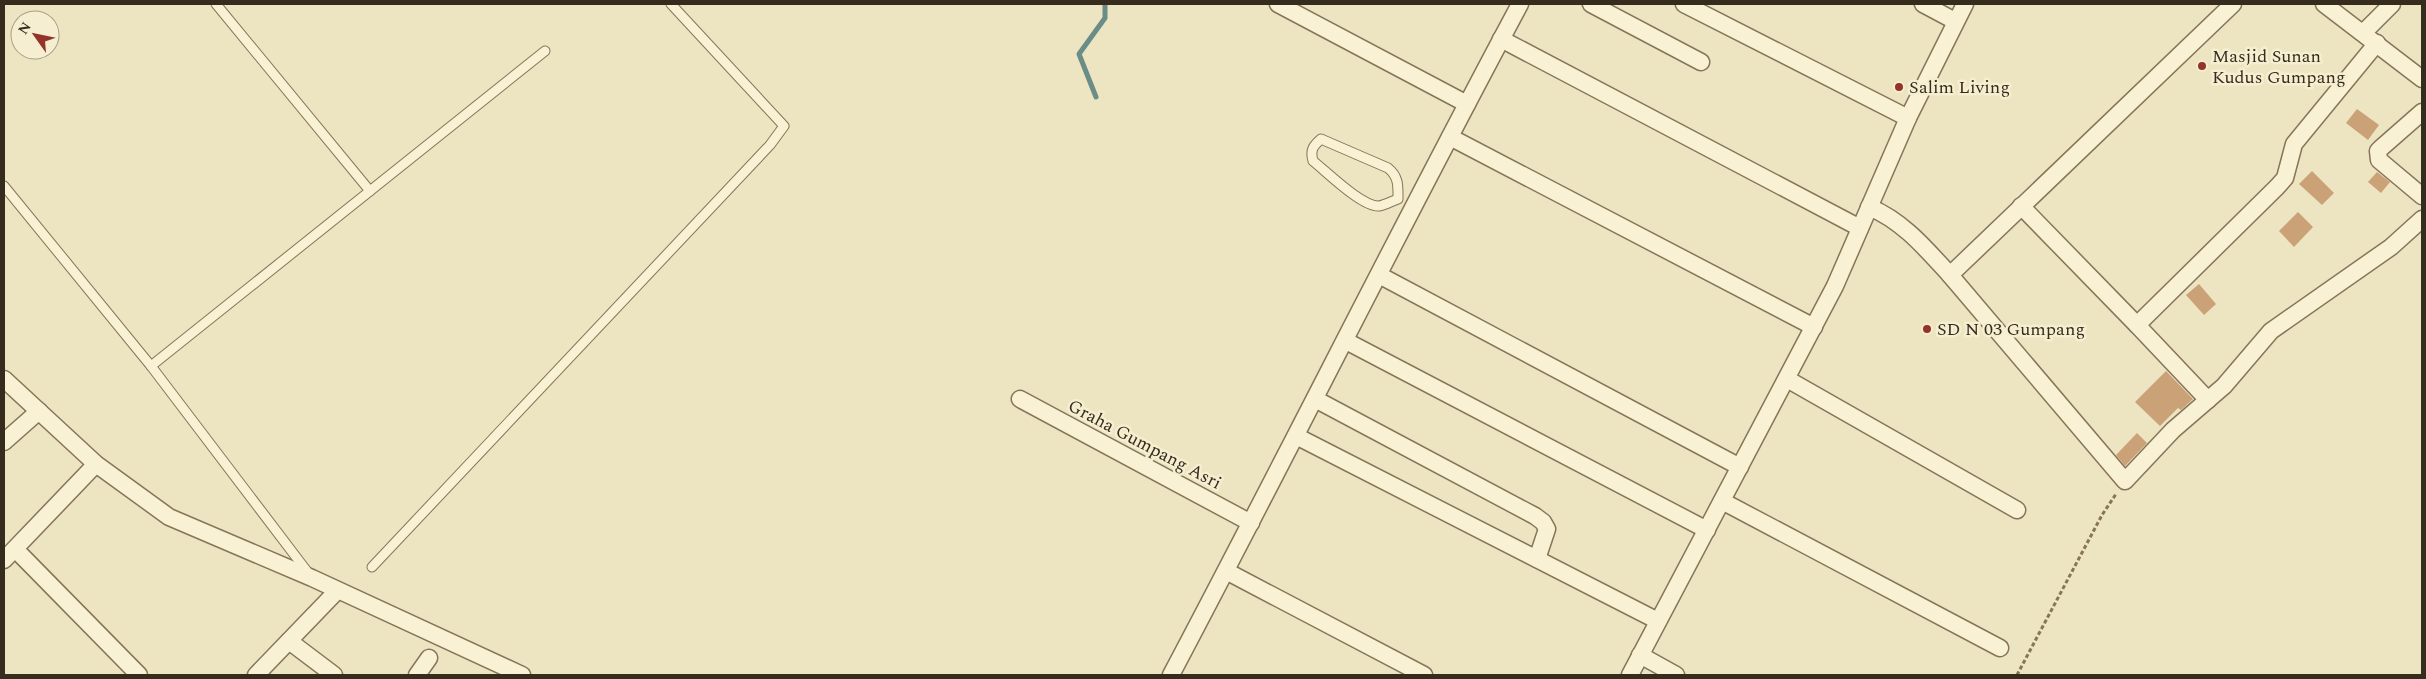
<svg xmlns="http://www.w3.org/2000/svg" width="2426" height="679" font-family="Spectral,serif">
<rect width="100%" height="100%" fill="#ede4c1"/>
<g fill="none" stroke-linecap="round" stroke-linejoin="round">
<polyline stroke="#6b8d88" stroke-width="5" points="1096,97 1079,54 1105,18 1105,4"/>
</g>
<g fill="#cba277">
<polygon points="2357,109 2379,125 2368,140 2346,123"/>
<polygon points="2312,171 2334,193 2322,205 2299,184"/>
<polygon points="2377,172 2390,182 2381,193 2368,182"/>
<polygon points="2298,212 2313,227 2294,247 2279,231"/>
<polygon points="2199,284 2216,304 2204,315 2186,295"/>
<polygon points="2166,371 2193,399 2181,410 2178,408 2160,426 2135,402"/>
<polygon points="2137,433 2147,443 2125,466 2116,455"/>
</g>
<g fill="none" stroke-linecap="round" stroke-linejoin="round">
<defs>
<g id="lane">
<polyline points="216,4 370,191"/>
<path d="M1321,139L1388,168C1399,177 1398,186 1398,199C1392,201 1385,205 1379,206C1362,207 1327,172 1313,161C1310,150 1313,146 1321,139Z"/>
<polyline points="4,186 151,366 309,574"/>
<polyline points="151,366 545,51"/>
<polyline points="372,567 770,145 784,126 671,4"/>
</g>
<g id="street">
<polyline points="1278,4 1467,104"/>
<polyline points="1591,4 1701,62"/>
<polyline points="1684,4 1908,118"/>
<polyline points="1923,4 1955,21"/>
<polyline points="2324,4 2422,79"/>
<polyline points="2364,32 2392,4"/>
<polyline points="1501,39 1860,228"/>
<polyline points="2422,112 2381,148 2378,151 2379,160 2422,196"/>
<polyline points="1450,137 1814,327"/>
<polyline points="2021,206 2137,325 2277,187 2285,178 2294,144 2377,43"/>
<path d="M1869,207C1903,221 1926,249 1950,275L2233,4"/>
<polyline points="1379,275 1740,467"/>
<polyline points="1950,275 2125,481 2173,430 2224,386 2271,331 2391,247 2422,219"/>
<polyline points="2137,325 2208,400"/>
<polyline points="1346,341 1707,530"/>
<polyline points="4,379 96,464 169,517 312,578 522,675"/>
<polyline points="1787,379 2017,510"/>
<polyline points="1020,399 1251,523"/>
<polyline points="1315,399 1535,516 1543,522 1547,529 1537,559"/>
<polyline points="1296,436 1658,621"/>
<polyline points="4,442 39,411"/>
<polyline points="1722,501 2000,648"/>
<polyline points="21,555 139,675"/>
<polyline points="4,560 96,464"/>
<polyline points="1226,571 1424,675"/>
<polyline points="289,641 334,675"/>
<polyline points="1640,655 1676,675"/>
<polyline points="256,675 337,591"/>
<polyline points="417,675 429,658"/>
<path d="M1171,675C1289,452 1401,226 1520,4"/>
<polyline points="1630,675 1835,286 1908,118 1965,4"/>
</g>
</defs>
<use href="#lane" stroke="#867559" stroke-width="11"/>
<use href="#street" stroke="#867559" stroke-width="19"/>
<polyline stroke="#867559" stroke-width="3" stroke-dasharray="4 2.5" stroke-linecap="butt" points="2017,675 2102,515 2116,494"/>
<use href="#lane" stroke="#f8f1d4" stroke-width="9"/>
<use href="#street" stroke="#f8f1d4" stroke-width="16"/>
</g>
<g fill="#94332a" stroke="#f5eed0" stroke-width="2">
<circle cx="2202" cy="66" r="5"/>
<circle cx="1899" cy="87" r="5"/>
<circle cx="1927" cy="329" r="5"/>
</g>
<g text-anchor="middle" stroke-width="5" stroke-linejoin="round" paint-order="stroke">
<g font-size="18" fill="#362c1d" stroke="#f5eed0" text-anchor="start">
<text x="2212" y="62">Masjid Sunan<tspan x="2212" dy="21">Kudus Gumpang</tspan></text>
<text x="1909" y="93">Salim Living</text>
<text x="1937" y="335">SD N 03 Gumpang</text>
</g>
<g font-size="18" fill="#362c1d" stroke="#f5eed0">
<text transform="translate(1145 444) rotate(28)" y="6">Graha Gumpang Asri</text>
</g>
</g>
<rect width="2426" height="679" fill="none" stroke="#362c1d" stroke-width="10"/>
<g transform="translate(35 35) rotate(303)"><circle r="24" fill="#f5eed0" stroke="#a9a088"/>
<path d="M0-4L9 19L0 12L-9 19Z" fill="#94332a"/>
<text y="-8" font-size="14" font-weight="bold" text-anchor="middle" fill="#362c1d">N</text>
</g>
</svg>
